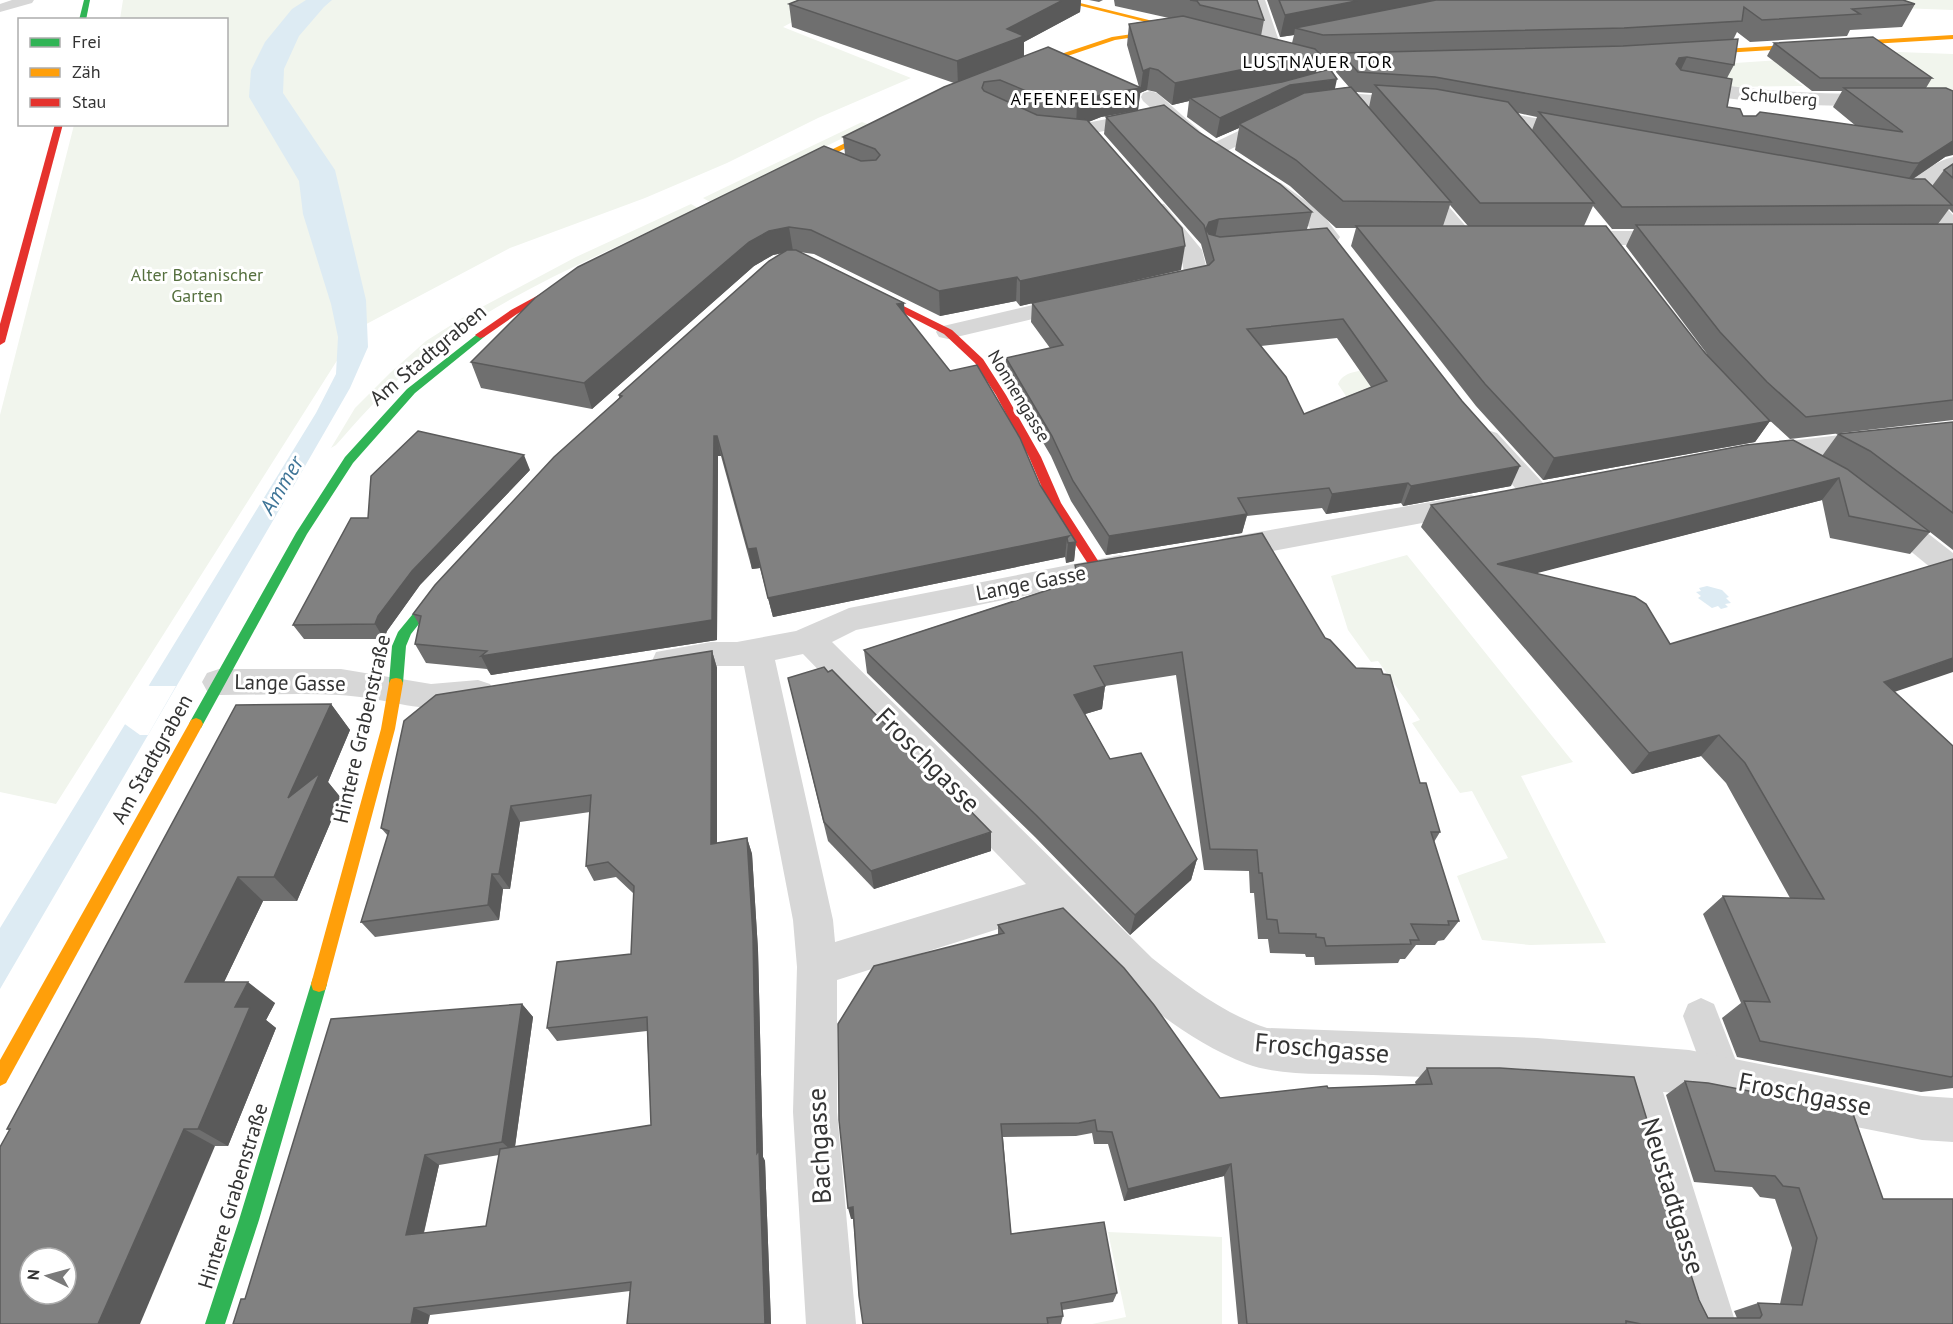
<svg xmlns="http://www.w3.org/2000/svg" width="1953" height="1324" font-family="'PT Sans',sans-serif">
<rect width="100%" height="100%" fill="#fff"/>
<g fill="#f1f5ed">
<polygon points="123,0 833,0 783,27 911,78 818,118 727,163 645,198 510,248 357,329 56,804 0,792 0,415 74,125 226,124 226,20 120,19"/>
<polygon points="1862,0 1953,0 1953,10 1899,8"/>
<polygon points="1898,52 1953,54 1953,104 1812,79 1794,80 1803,86 1730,87 1646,69"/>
<polygon points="862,122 870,125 710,202 703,198"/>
<path d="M691,204L698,208C599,257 488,298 405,373C380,395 358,420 336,445L331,448L355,408L390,373L426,341L467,315L576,257Z"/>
<path d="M1383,369L1416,401L1348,399L1338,384C1345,368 1368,371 1383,369Z"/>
<polygon points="1407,555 1573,762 1521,776 1606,943 1530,945 1482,940 1457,876 1508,858 1472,791 1460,793 1412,723 1420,720 1378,661 1371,662 1348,630 1331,576"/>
<polygon points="1108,1232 1222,1237 1222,1324 1092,1324 1126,1317"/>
</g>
<g fill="#ddebf3">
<polygon points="306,0 332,0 324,7 299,36 284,69 283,93 335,170 366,300 368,347 350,388 293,487 289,488 281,500 285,500 0,989 0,928 316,413 336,374 338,337 331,304 303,214 299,181 249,97 251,70 265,42 292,9"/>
<polygon points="1707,586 1722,590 1729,597 1726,598 1731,603 1725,604 1728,607 1721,609 1718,606 1712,608 1698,598 1701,596 1696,592 1701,591 1699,588"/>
</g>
<polygon fill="#fff" points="145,684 150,686 176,686 148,735 140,735 122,722"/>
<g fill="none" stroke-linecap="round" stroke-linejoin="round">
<g fill="#d7d7d7" fill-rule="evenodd">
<polygon points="12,0 34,0 32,3 0,12 0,4"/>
<polygon points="1701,998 1714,1004 1743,1079 1737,1092 1724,1098 1711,1092 1683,1016 1688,1004"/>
</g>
<g fill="#d7d7d7" fill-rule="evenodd">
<path d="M1249,0H1265L1281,47C1275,55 1269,58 1260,56L1257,52L1263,46Z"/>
<path d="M1686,79C1770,95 1853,95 1938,93L1953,101V116L1946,114L1934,105C1849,106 1762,109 1680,89L1677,85L1680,81Z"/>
<polygon points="1150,91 1157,93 1200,131 1203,135 1200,139 1186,139 1143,101 1141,97 1143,93"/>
<polygon points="1346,93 1416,98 1423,100 1425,104 1423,108 1416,110 1339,103 1337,99 1339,95"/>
<polygon points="1482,108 1578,126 1585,128 1588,132 1585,136 1578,138 1475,118 1472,114 1475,110"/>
<polygon points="1149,111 1156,113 1159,117 1156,121 1099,132 1081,140 1074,138 1071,134 1086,123"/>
<polygon points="1276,113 1283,115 1286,119 1283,123 1221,154 1207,154 1204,150 1207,146"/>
<path d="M1953,157V172L1926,190L1933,193L1953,215V235C1938,231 1930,215 1920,205C1913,198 1904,201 1898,193C1908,179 1936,161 1953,157Z"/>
<polygon points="1417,176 1424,178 1470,231 1500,233 1503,238 1500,243 1492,245 1456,243 1407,182 1410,178"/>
<polygon points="1274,181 1281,183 1320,211 1340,237 1337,242 1296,247 1288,245 1285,240 1288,235 1313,232 1304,221 1267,191 1264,187 1267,183"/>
<polygon points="1156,203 1164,204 1202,250 1209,277 1205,282 1164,290 1156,288 1152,283 1156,278 1184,272 1180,251 1145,209 1148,204"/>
<polygon points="1571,231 1675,231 1683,233 1686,238 1683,243 1675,245 1571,245 1563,243 1560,238 1563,233"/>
<polygon points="1075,295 1083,297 1087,302 1083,307 948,339 939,337 936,332 939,327"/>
<polygon points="1953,422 1953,440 1764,462 1754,459 1750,453 1754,447 1764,444"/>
<polygon points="1487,430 1497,433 1545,485 1549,492 1545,499 1535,502 1525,499 1477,445 1473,439 1477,433"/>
<polygon points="1471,495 1481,498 1486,505 1481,512 1224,560 1213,556 1209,549 1213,542 1224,538"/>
<polygon points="1884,504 1894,507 1953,553 1953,580 1942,577 1874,521 1869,514 1874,507"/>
<path d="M1120,555L1131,558L1135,566L1131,574L856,630L832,642L1152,958C1188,986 1224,1014 1267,1028L1537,1038L1689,1050L1922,1096L1953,1098V1142L1922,1140L1689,1094L1663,1092L1736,1324H1686L1618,1088C1537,1082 1455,1078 1373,1075C1334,1073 1283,1077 1247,1064C1166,1032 1111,973 1052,912L837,980V1112L856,1324H806L793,1112L797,967L793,920L744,666H711L668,674L656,670L652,661L656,652L711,642H737L796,631L849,608ZM803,654L1026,884L835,942L833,920L775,660Z"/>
<path d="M219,669H341L431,684L478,680L490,684L495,693L490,702C435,720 393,698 339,695C299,693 259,695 219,695L207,691L202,682L207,673Z"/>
</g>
<g fill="#30b455" fill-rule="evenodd">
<polygon points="84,0 90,0 86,20 79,20"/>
<polygon points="1270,52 1318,63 1382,62 1386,64 1382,66 1318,67 1270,56"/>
<polygon points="480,332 485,335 484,337 415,393 353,463 307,534 201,728 191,728 189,724 191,720 296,533 345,457 407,389"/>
<polygon points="444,579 448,581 450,584 448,587 411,634 406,646 403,683 401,687 391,687 389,683 392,646 398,632 440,581"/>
<polygon points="319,976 325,978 327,984 259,1220 225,1324 205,1324 239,1220 311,984 313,978"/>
</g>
<g fill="#ff9f0a" fill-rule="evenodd">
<polygon points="1057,0 1068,0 1165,24 1162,26"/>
<polygon points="1173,28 1175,31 1115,40 1023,71 1016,69 1112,37"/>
<polygon points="1953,35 1953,39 1691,55 1687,53 1691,51"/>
<polygon points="882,125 889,127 799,171 792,169"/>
<polygon points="396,678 401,679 403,683 395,729 327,984 325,990 319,992 313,990 311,984 381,729 389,683 391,679"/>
<polygon points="196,718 201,720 203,724 201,728 6,1083 0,1086 0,1060 191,720"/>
</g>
<g fill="#e5322d" fill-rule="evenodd">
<polygon points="55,124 63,124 5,342 0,345 0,324"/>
<polygon points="570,278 575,281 573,283 517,314 484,337 480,338 475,335 511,310"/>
<polygon points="865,287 952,330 983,359 1006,395 1041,457 1061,503 1104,570 1102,573 1094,573 1049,504 1029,457 996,395 975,363 944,334 862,292 862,288"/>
</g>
</g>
<g fill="#6f6f6f" fill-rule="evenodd">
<path d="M799,0H1081L1080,12L1024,42V57L1139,87L1127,45L1129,24L1169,18L1115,6L1114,0H1257L1264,20L1261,36L1292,43L1294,35L1280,37L1267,0H1903L1915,4L1902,27L1850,30L1847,36L1750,42L1737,32L1733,40L1734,65L1727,78V107L1743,116L1856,126L1833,107L1842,91H1812L1767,56L1774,43L1932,78L1926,88L1945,157L1913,179L1932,186L1944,170L1953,164V213L1949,209L1938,224H1953V420L1790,439L1767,418L1770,421L1755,442L1543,480L1476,406L1351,246L1356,228H1336L1290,186L1235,150L1239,128L1216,138L1187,117L1189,101L1172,105L1156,92L1147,90L1140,93V92L1138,110L1200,133L1312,212L1307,229L1511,486L1403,506L1401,503L1326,514L1322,508L1247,516L1242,533L1106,555L1071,501L1051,456L1005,378L1006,358L1050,348L1031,322L1032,303L1020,306L1016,301L940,316L814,254L799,252L904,303V313L1040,485L1076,542L1074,561L1066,563L1065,557L773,617L760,568L752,569L721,456H718L717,640L491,675L487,669L426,663L415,644L419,624L413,614L619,398V395L782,253L773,255L754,266L592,409L481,388L471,362L845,154L843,137L954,83L792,27L789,4ZM1340,57L1336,72L1349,87L1335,89L1316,73L1319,58ZM1356,92L1372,93L1369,107ZM1130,112L1106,117L1104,134L1201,244L1207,266L1088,291L1181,270L1088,122L1101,117ZM1518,113L1537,117L1532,130ZM1450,205L1468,226H1443ZM1593,206L1612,229H1634L1626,246L1707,354L1584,226ZM1337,338L1371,387L1304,414L1261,346Z"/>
<polygon points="1089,0 1103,0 1099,2"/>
<polygon points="1953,422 1953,550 1930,532 1910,554 1830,538 1822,500 1535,573 1670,644 1895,692 1953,746 1953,1088 1921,1092 1737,1057 1722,1018 1741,1003 1703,914 1723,896 1790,898 1726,783 1701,756 1632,774 1421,527 1431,505 1822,456 1838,434"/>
<polygon points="530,470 420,585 387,631 384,639 304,639 293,625 368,518"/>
<polygon points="1075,565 1325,638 1420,783 1440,832 1434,842 1459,921 1444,940 1438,941 1435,945 1416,945 1405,959 1400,959 1398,963 1315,965 1314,957 1306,957 1305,954 1270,953 1268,939 1258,939 1254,893 1250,893 1249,871 1204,870 1176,675 1105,686 1102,709 1085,714 1110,759 1197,859 1191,880 1130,935 1035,837 867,673 864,650 1074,581"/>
<path d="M712,651L717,668V843L747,838L752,854L758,950L763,1157L765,1161L771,1324H627L630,1291L430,1315L245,1299L522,1004L533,1017L515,1147L651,1125L647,1031L557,1041L547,1028L631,954L634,894L616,877L594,881L586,866L590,812L520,822L510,889H503L499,920L375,937L361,922L388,836L381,828ZM499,1155L486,1226L424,1233L439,1165Z"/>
<polygon points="788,678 991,851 874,889 828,841"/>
<polygon points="331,704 350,730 328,782 341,798 297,901 263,901 224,982 275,1003 266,1020 276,1028 228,1146 215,1146 9,1130 7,1129"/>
<polygon points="998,925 1220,1098 1328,1088 1416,1085 1415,1082 1427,1068 1661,1166 1657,1168 1699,1300 1708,1318 1737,1318 1734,1311 1758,1303 1780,1304 1792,1248 1775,1199 1760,1197 1752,1187 1694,1182 1666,1095 1685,1081 1883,1199 1953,1324 1238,1324 1224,1176 1124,1201 1108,1144 1094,1144 1092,1133 1076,1136 1003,1137 1011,1234 1117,1293 1113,1302 1062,1310 1063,1316 1061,1324 863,1324 853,1219 851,1219 998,935"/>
</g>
<g fill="#5a5a5a">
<polygon points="1063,0 1081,0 1080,12 1024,42 1024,59 958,85 957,61 1007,29"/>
<polygon points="1361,0 1468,0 1295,28 1294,35 1280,37 1285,15"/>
<polygon points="1320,54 1315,76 1190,98 1189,101 1172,105 1175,83"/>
<polygon points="1687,57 1678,76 1676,64 1679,58"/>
<polygon points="1150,68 1147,90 1140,93 1143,71"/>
<polygon points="1337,79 1333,98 1239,124 1239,128 1216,138 1220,118 1290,85"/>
<polygon points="1141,88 1138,110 1101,117 1076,127 1077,104 1103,94"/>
<polygon points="1953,141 1953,155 1945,157 1905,184 1919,163"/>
<polygon points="1219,219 1215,238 1208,240 1206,229 1209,222"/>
<polygon points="789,227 793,251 773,255 754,266 592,409 584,383 749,242 769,231"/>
<polygon points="1185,246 1181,270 1020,306 1020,281"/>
<polygon points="1017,277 1016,301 940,316 939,291"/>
<polygon points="904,303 905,322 897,304"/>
<polygon points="1770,421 1755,442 1543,480 1554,458"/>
<polygon points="714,436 717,436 721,456 718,456 717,640 491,675 481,656 712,620"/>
<polygon points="524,455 530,470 420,585 387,631 384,639 375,624 378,616 412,571"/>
<polygon points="1520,466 1511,486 1403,506 1411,486"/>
<polygon points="1839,478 1822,500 1499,583 1497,564"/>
<polygon points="1408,483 1401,503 1326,514 1332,494"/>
<polygon points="1247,514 1242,533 1106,555 1109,536"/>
<polygon points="1069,536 1076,542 1074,561 1066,563 1068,543 1067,538 1065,557 773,617 768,598"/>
<polygon points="756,548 760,568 752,569 748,549"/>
<polygon points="712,651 717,668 717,860 711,844"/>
<polygon points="1953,658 1953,672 1862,703 1884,682"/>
<polygon points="1105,686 1102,709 1072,718 1074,695"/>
<polygon points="331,704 350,730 328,782 341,798 297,901 274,877 288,798"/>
<polygon points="1719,735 1701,756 1632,774 1649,753"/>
<polygon points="511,806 520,822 510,889 499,874"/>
<polygon points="991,832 991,851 874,889 871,871"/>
<polygon points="747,838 752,854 758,950 763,1157 765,1161 771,1324 765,1324 757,1153"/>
<polygon points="1197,859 1191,880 1130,935 1135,915"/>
<polygon points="492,874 503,889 499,920 488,905"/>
<polygon points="238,877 263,901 214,1003 185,982"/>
<polygon points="248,982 275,1003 266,1020 276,1028 228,1146 198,1129 235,1007"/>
<polygon points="522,1004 533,1017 514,1153 502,1142"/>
<polygon points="184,1129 215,1146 140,1324 98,1324"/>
<polygon points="425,1155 439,1165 421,1244 406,1235"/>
<polygon points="1231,1164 1224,1176 1124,1201 1128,1189"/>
<polygon points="853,1207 856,1218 851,1219 848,1208"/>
<polygon points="414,1308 430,1315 428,1324 411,1324"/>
</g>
<g fill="#818181" stroke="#5a5a5a" stroke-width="1.5" fill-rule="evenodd">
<polygon points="799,0 1063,0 1007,29 1024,36 957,61 789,4"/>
<polygon points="1190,0 1257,0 1264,20 1200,5 1197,1"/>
<polygon points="1279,0 1361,0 1285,15"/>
<polygon points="1436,0 1903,0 1915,4 1852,9 1860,14 1762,20 1744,7 1742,21 1624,28 1323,35 1295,28"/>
<polygon points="1183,16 1315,49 1320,54 1175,83 1158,70 1150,68 1143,71 1129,24"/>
<polygon points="1873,37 1932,78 1820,78 1774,43"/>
<polygon points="1738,39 1734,65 1687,57 1679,58 1676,64 1681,70 1732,79 1727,107 1740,109 1743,116 1756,116 1760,112 1903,132 1844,88 1946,88 1953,91 1953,141 1919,163 1913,163 1435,77 1358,72 1341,53 1623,46"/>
<polygon points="1048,47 1141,88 1103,94 1077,104 1050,101 1000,80 984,82 982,88 984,91 1037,115 1087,120 1182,228 1185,246 1020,281 1017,277 939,291 811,230 789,227 769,231 749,242 584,383 471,362 535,298 578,267 824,146 861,161 876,160 880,155 875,149 843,137 944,87"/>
<polygon points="1330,69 1337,79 1290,85 1220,118 1190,98 1282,82"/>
<polygon points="1375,85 1436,89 1508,102 1594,203 1480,203"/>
<polygon points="1351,87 1451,202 1343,201 1296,160 1239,124 1304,93"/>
<path d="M1164,105L1200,133L1280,184L1312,212L1219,219L1209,222L1206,229L1209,234L1220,237L1327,228L1462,401L1520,466L1411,486L1408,483L1332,494L1329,488L1238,498L1247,514L1109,536L1073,481L1052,436L1006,358L1063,345L1032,303L1209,265L1214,260L1204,225L1106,117ZM1343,319L1387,381L1304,414L1286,377L1247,329Z"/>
<polygon points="1539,112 1913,179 1925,179 1952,205 1622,207"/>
<polygon points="1953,164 1953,178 1944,170"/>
<polygon points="1953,224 1953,400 1806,417 1767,382 1720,332 1636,225"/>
<polygon points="1356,226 1606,226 1705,353 1770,421 1554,458 1485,384"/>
<polygon points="787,250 796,250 904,303 897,304 950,371 977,365 1020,438 1040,485 1076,542 1068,543 1067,538 1069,536 768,598 756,548 748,549 717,436 714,436 712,620 481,656 487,651 415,644 421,616 413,614 435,585 554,457 622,396 619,395 769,261"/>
<polygon points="1953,422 1953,513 1870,451 1838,434"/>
<polygon points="418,431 524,455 412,571 378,616 375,624 293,625 351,518 368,518 371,476"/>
<polygon points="1793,440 1847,469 1930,532 1849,516 1839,478 1497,564 1635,597 1646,604 1670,644 1953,559 1953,658 1884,682 1953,746 1953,1076 1951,1077 1760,1041 1744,1001 1770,1002 1723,896 1824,899 1745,763 1719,735 1649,753 1431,505 1746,445"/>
<polygon points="1262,533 1325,638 1330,640 1356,668 1381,669 1383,674 1390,675 1420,783 1426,783 1440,832 1431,832 1459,921 1448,921 1449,925 1411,924 1419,940 1410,940 1411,944 1326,946 1324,938 1316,937 1316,934 1279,933 1277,920 1267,919 1262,873 1259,873 1257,850 1210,849 1182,652 1094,666 1105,686 1074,695 1110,759 1141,753 1197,859 1135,915 1036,815 864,650 1079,580 1075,565"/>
<polygon points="712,651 711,844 747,838 753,936 757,1153 759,1150 765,1324 627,1324 631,1282 414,1308 411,1324 233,1324 241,1299 245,1299 331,1019 522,1004 502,1142 425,1155 406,1235 486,1226 500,1149 651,1125 647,1017 547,1028 557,962 631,954 634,886 608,862 586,866 591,795 511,806 499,874 492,874 488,905 361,922 389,831 381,828 404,721 436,695"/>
<polygon points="824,667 828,672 832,670 991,832 871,871 824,822 788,678"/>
<path d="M331,704L288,798L320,773L274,877H238L185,982H248L235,1007H250L198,1129H184L98,1324H0V1147L10,1129H7L236,705ZM30,1258H66V1294H30Z"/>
<polygon points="1063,908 1124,968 1154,1005 1220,1098 1327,1086 1328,1088 1432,1084 1427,1068 1500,1068 1634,1077 1661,1166 1656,1165 1699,1300 1708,1318 1760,1318 1762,1315 1758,1303 1802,1305 1817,1238 1799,1188 1783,1186 1775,1176 1715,1171 1685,1081 1708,1083 1852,1111 1883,1199 1953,1199 1953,1324 1641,1324 1626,1321 1626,1324 1247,1324 1231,1164 1128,1189 1112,1132 1097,1131 1095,1120 1079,1123 1001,1124 1011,1234 1104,1222 1117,1293 1061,1303 1063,1316 1047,1318 1048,1324 863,1324 859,1296 853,1207 848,1208 839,1120 838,1024 874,966 1004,933 998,925"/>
</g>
<g text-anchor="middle" stroke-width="6" stroke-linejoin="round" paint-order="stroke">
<g font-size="18" letter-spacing="1.5" fill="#000" stroke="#fff">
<text x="1318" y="68">LUSTNAUER TOR</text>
<text x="1074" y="105">AFFENFELSEN</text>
</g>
<g font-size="18" fill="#333" stroke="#fff">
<text transform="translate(1779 97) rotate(5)" y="6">Schulberg</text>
<text transform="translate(1019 396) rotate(59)" y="6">Nonnengasse</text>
</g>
<g font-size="18" fill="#56703f" stroke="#fff">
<text x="197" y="281">Alter Botanischer<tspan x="197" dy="21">Garten</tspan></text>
</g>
<g font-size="21" fill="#333" stroke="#fff">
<text transform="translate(428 355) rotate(-40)" y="7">Am Stadtgraben</text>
<text transform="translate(1031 583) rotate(-11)" y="7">Lange Gasse</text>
<text transform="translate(290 683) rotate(1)" y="7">Lange Gasse</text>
<text transform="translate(362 729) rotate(-77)" y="7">Hintere Grabenstraße</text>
<text transform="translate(152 759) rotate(-61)" y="7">Am Stadtgraben</text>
<text transform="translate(233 1196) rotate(-73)" y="7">Hintere Grabenstraße</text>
</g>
<g font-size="22" font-style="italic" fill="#3f7597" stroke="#fff">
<text transform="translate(281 485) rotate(-59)" y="8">Ammer</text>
</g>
<g font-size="26" fill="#333" stroke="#fff">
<text transform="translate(928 760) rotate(45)" y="9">Froschgasse</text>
<text transform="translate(1322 1048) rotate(5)" y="9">Froschgasse</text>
<text transform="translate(1805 1094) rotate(11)" y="9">Froschgasse</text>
<text transform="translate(819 1146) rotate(-93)" y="9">Bachgasse</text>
<text transform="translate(1673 1196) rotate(73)" y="9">Neustadtgasse</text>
</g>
</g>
<rect x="18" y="18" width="210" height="108" fill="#ffffff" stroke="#adadad" stroke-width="1.5"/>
<rect x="30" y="38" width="30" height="9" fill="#30b455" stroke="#adadad" stroke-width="1.5"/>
<text x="72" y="48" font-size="18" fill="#333333">Frei</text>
<rect x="30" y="68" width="30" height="9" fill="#ff9f0a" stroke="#adadad" stroke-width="1.5"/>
<text x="72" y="78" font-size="18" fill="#333333">Zäh</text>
<rect x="30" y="98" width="30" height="9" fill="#e5322d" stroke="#adadad" stroke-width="1.5"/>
<text x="72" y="108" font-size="18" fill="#333333">Stau</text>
<g transform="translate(48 1276) rotate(275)"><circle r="28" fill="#ffffff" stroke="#adadad" stroke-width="1.5"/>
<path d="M0-4.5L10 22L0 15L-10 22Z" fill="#7a7a7a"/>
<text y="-9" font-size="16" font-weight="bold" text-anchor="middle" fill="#333333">N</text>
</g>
</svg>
